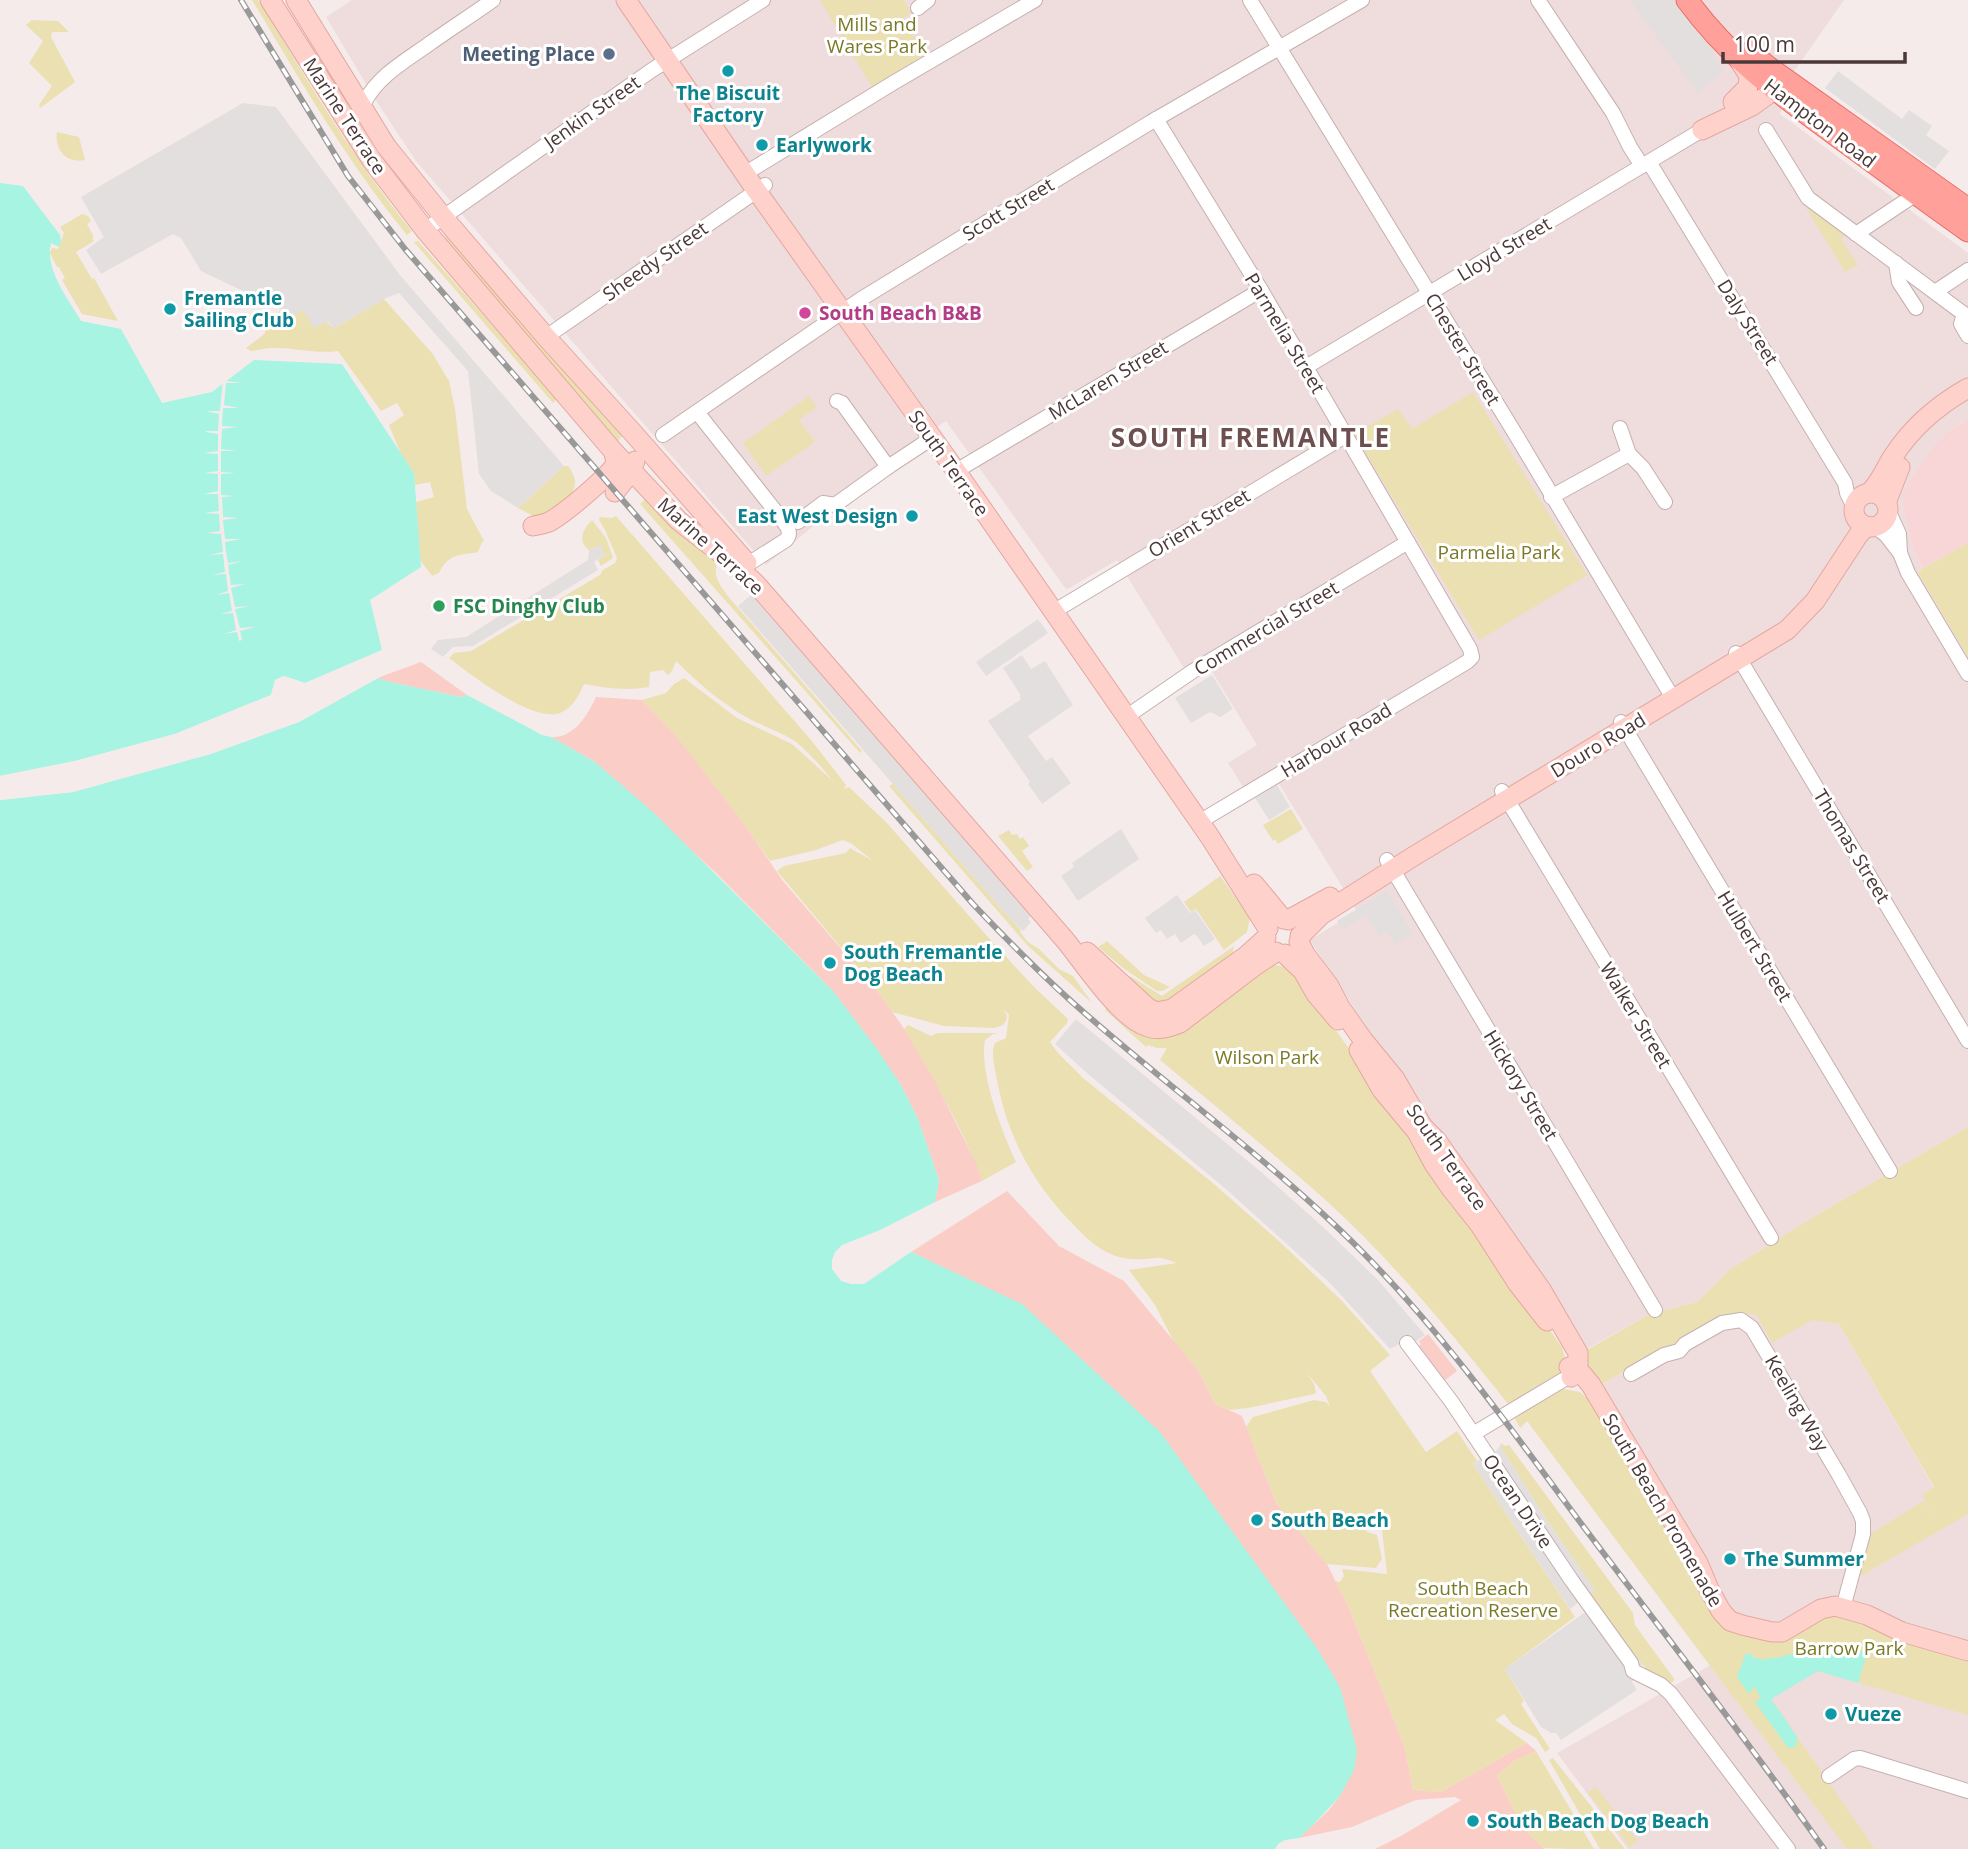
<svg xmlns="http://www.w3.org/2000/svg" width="1968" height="1849" font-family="'Open Sans',sans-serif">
<rect width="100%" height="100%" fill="#f6ebeb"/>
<g fill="#eedddc">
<polygon points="352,0 1844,0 1793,73 1780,114 1968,253 1968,420 1953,428 1903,490 1903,506 1913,548 1923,568 1918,573 1968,657 1968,1127 1815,1216 1729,1270 1697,1302 1650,1314 1579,1353 1310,940 1357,911 1273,774 1245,790 1228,763 1257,745 1203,657 1184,668 1117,560 1068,589 1065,588 946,421 915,442 766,565 416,161 375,99 326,17"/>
<polygon points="1782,1300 1791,1316 1839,1324 1934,1488 1941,1529 1968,1514 1968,1849 1628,1849 1557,1753 1777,1627 1735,1617 1600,1385 1728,1313"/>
</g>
<polygon fill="#f8d6d8" points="1968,420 1968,543 1923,568 1913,548 1903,506 1903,491 1933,447 1953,428"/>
<g fill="#ebe0b2">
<path d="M252,0H258C307,79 353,159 412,231L407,235C347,162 300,80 252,0Z"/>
<polygon points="820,0 904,0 911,13 903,18 925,55 872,87"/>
<polygon points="32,20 58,21 69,32 52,32 51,37 75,82 40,108 39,105 52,86 29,63 43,41 26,25"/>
<path d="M57,132L79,137L85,160C67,164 54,150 57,132Z"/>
<polygon points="1806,208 1809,208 1846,235 1841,239 1858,265 1845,272"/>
<polygon points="82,214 88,216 91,221 87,224 94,237 92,238 94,241 76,252 92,279 94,278 118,321 82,314 62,280 65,278 59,267 57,267 50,253 52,248 58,249 64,233 60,227"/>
<polygon points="445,232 622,436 615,445 446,241"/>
<polygon points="418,241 557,399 553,403 414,242"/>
<path d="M384,299L432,353L449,381L455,409L467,509L484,541L482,542L478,552C459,556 450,552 439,573L432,576L420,560L416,502L434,497L430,482L415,485L414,473L401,454L389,425L404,415L397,403L381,411L338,351C316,354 296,348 274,348C266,348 258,350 251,351L246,348L263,335L281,309C301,309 322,311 333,329Z"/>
<polygon points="1473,392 1587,575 1479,640 1354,434 1398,409 1412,429"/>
<polygon points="809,396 817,407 799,420 815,442 766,476 743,443"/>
<path d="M564,466H568C581,483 575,492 561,505C559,507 554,511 552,512C547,515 540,516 535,517L518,508Z"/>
<path d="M645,499L665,520L717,562C713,577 719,583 727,595L862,751L860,753L640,504Z"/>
<path d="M616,516L811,740L846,785L844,789L849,787L885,821L987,936L1034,987L1068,1019L1067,1023L1050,1042L1058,1053L1083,1078L1214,1184L1280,1242L1343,1302L1390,1355L1370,1371L1426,1452L1457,1431L1477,1461L1473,1464L1575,1617L1505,1669L1524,1701L1521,1704L1550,1749L1545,1752L1536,1738L1512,1724L1504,1714L1495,1720L1527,1743L1441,1792L1413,1790L1404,1745L1349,1608L1335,1581L1340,1582L1344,1576L1342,1569L1387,1574L1381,1521L1373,1510L1374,1518L1369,1521L1365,1528L1367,1532L1377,1535L1382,1559L1376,1568L1326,1564L1276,1503L1246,1427L1253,1417L1314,1400L1326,1402L1330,1407L1326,1396L1307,1373L1314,1384L1316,1393L1314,1394L1248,1408L1229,1410L1215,1404L1198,1370L1174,1342L1155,1305L1129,1270L1177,1263C1172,1261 1166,1259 1161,1258C1156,1257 1151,1259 1145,1259C1135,1260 1123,1259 1113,1255C1095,1248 1080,1232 1067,1218C1030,1178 1007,1134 997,1080C995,1068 990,1054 995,1043L1006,1038L1009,1015L1003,1009L1007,1016L1006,1021L1003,1025L994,1028L944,1026L892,1012L878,992L777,871L784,866L846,853L850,848L873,861L852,844L843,840L816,850L770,861C730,805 689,750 642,700L666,693L674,684L684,678L737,718L792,744L833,781C822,768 810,753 796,742C784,733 762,726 748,718C721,703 698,683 676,661L672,671L668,675L663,670L650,672L649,687C626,691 606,688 584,684C579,695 573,708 560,713C533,723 471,675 449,658L454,653L471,651L600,575L603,570L615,563L617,558L605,530L599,520L600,517L612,518Z"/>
<path d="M592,520L606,538L613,558L601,566L598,560L605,555L599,546L589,550C577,541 583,529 592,520Z"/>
<polygon points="1968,543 1968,657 1918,573 1923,568"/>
<polygon points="893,784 1004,912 1021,930 1020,932 1028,942 1039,949 1059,969 1073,976 1092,1003 1028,946 889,786"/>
<polygon points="1291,809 1303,829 1278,844 1275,839 1273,841 1263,825"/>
<polygon points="1009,830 1012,835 1017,834 1020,839 1023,837 1029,846 1022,851 1033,867 1027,871 998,836"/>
<polygon points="1220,876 1250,918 1247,932 1224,950 1196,909 1191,912 1184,902"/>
<polygon points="1107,941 1144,975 1170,987 1162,991 1157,991 1123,968 1098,947"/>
<polygon points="1234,946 1232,957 1173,1001 1155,1003 1127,980 1130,976 1162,996"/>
<path d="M1269,965C1294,965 1296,976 1310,994L1562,1347L1565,1357L1561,1373L1509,1405C1453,1335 1397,1266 1331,1205C1276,1155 1217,1108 1160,1060L1167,1048H1157L1148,1045L1146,1047L1105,1010L1108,1005L1123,1018Z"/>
<path d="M908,1025L931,1036L938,1033H998L993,1034L985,1040C979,1073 1002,1132 1016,1162L982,1181C965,1131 931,1076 904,1029Z"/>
<polygon points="1968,1127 1968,1514 1857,1578 1870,1534 1924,1501 1937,1522 1922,1495 1934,1487 1839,1324 1812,1320 1772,1343 1756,1314 1727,1314 1600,1385 1583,1361 1583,1352 1650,1314 1697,1302 1729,1270 1815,1216"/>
<polygon points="1563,1389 1580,1392 1595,1405 1631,1463 1631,1472 1651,1503 1740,1631 1837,1612 1903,1643 1927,1650 1933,1647 1955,1653 1956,1659 1968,1662 1968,1715 1818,1671 1771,1699 1875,1849 1847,1849 1527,1421 1520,1428 1514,1417"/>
<polygon points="1502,1443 1504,1446 1509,1445 1633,1613 1635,1625 1675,1680 1669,1684 1647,1670 1642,1664 1588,1595 1594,1590 1548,1522 1500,1446"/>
<path d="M1536,1751L1594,1849C1583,1849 1553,1849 1544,1848C1524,1841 1507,1794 1497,1776L1514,1761Z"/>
<polygon points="1553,1758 1625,1849 1600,1849 1549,1760"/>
<polygon points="1596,1787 1638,1841 1630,1847 1588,1793"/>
</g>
<g fill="#facec6">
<polygon points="421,662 467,695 461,697 390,682 377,678"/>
<path d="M596,697L642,700L676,736L739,817L783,881L878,992L901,1024L935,1081L976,1163L982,1181L935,1202L939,1180L918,1119L901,1085L833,991L715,872L595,762L551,737C573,739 588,715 596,697Z"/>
<path d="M1007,1191L1059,1246L1124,1281L1198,1370L1215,1404L1242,1416L1276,1503L1328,1566L1349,1608L1404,1745L1413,1790L1441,1792L1527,1743L1536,1751L1514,1761L1497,1776C1511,1802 1520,1832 1545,1849H1375L1401,1836L1461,1800L1455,1797L1416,1800L1352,1827L1299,1838L1328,1811L1340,1796L943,1268L911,1252Z"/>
<polygon points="1428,1334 1457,1371 1444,1381 1418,1347 1421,1344 1419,1341"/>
</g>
<g fill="#e4dfdf">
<polygon points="1630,0 1674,0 1710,49 1723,71 1698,93"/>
<polygon points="1838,71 1902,119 1909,110 1932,126 1926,135 1949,151 1935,169 1825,88"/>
<polygon points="243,103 276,107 400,275 564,466 518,508 491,491 479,474 468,371 399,293 384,299 333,329 328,321 314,328 303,310 290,317 281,309 201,271 181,238 173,234 101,274 86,250 104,237 81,197"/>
<polygon points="600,545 605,555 594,562 598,570 473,646 453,647 443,657 431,649 438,640 466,637 588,560 589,550"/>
<polygon points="751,595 1032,914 1028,919 1031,922 1023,931 1004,912 738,606"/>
<polygon points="1038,619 1048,633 986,676 976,662"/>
<polygon points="1022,655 1031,669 1045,661 1073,705 1028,736 1046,761 1052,757 1071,783 1042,804 1028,784 1030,782 988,721 1020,700 1020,694 1003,668"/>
<polygon points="1212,675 1233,709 1220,717 1210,712 1191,723 1175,698"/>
<polygon points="1277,785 1290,807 1269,820 1255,798"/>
<polygon points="1121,829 1139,859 1078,901 1061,876 1074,867 1072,863"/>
<polygon points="1387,891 1413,934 1396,945 1387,931 1379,935 1366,915 1342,930 1337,921"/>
<polygon points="1177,895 1190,913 1195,910 1215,939 1204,946 1196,935 1194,934 1181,943 1175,934 1167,939 1161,930 1156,933 1145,918"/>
<polygon points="1076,1019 1260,1171 1322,1226 1378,1280 1425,1335 1415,1342 1399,1344 1390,1349 1330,1283 1227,1190 1087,1073 1055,1044"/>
<polygon points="1500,1446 1548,1522 1595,1590 1588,1595 1493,1455"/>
<polygon points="1482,1458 1579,1602 1570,1609 1473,1464"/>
<polygon points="1598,1605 1642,1664 1638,1674 1632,1682 1637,1690 1561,1740 1556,1733 1551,1733 1541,1727 1505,1669 1584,1613"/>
</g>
<g fill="#a6f4e1">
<path d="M0,183L23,186L60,235L61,241L59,247L51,243C45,271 68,298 81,321L121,329L162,403L212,392L254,360L342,364L414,473L421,567L370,600L382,650L305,683L284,676L275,680L271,695L175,734L75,761L0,776Z"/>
<polygon points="377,678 390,682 461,697 467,695 542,735 551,737 595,762 653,812 833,991 877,1049 901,1085 918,1119 939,1180 935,1202 880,1230 842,1245 835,1252 832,1260 832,1269 841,1281 851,1284 864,1284 911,1252 1022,1304 1160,1432 1317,1648 1340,1687 1357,1750 1354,1770 1340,1796 1312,1826 1299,1838 1285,1840 1278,1844 1275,1849 0,1849 0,800 73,792 211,753 299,722"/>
<polygon points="1824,1644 1843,1645 1867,1653 1858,1683 1818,1671 1771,1699 1798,1738 1795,1747 1788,1748 1755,1702 1761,1698 1754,1686 1749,1694 1737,1677 1746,1653 1753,1655 1753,1658 1767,1660 1767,1658 1777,1658 1816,1647 1816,1654 1826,1649"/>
</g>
<g fill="#f6ebeb">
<polygon points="226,377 226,381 242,383 226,383 224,405 239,408 223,408 222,426 238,427 222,429 221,449 237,451 221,451 221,472 236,473 221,474 221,495 237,496 222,497 223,517 239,518 223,520 225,539 241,539 225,542 226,551 228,563 243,561 228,565 231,585 245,584 231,588 235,607 250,606 235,609 240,628 255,627 240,631 242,640 239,641 237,632 224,634 236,630 233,613 220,614 232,611 229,593 216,595 228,591 226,574 212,575 225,572 223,554 209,555 223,552 221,534 206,533 220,531 219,514 204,513 219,511 218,494 204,494 218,491 218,474 204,473 218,471 218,454 203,453 218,451 218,434 206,432 206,431 218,431 219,414 206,411 220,411 223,379"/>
<polygon points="382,650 385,650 384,653 306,687 284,680 278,682 273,698 176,737 76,764 0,779 0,776 75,761 175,734 271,695 275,680 284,676 305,683"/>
<polygon points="378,674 382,676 299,722 211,754 73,792 0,800 0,797 72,789 210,750 298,719"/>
</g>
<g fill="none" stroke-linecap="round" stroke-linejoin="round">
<defs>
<g id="street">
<polyline points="1250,0 1516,435 1674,700"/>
<polyline points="1538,0 1613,113 1630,147 1642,166"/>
<polyline points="918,8 928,0"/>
<path d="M359,101L364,103C378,76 405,61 429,44C450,29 472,15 493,0"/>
<polyline points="1156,119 1261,290 1470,649 1472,657 1467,662 1199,822"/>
<polyline points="1766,130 1808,198 1968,317"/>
<polyline points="1649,162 1845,483 1847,493 1854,507"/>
<polyline points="746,173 893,83 1035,0"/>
<polyline points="425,230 652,70 763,0"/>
<polyline points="1856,234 1916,194"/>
<polyline points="1896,263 1899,282 1916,308"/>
<polyline points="1935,292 1968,270"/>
<polyline points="1964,314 1961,324 1968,336"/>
<polyline points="546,337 765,185"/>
<polyline points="1306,367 1702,130"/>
<polyline points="837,401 842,403 888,467 932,438"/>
<path d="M697,412L780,517C786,525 793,532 786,540L748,564"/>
<polyline points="1620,428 1629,454 1643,468 1665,502"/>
<polyline points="663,435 861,299 1151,122 1362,0"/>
<polyline points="956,471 1261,290"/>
<polyline points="1551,497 1629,454"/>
<polyline points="1888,510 1899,534 1900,553 1908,573 1968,674"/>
<polyline points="798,522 823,503 835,505 888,467"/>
<polyline points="1874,526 1886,535 1900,553"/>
<polyline points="1053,612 1345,436"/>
<polyline points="1736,653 1968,1041"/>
<polyline points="1126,717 1193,671 1408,542"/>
<polyline points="1621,722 1890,1171"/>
<polyline points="1502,791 1771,1238"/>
<polyline points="1387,860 1655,1310"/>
<polyline points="1407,1343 1451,1401 1572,1581 1631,1663 1633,1671 1661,1685 1671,1694 1788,1849"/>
<polyline points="1631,1374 1664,1355 1679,1351 1685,1344 1722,1323 1741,1320 1752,1328 1839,1475 1860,1513 1863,1521 1863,1534 1843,1608"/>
<polyline points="1473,1434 1563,1380"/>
<polyline points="1829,1776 1854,1759 1860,1758 1968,1791"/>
</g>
<g id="secondary">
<path d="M270,0L371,159L425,230L614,452L679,521L732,562L755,583L776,607L1065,940C1084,963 1120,1019 1148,1027C1159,1031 1170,1027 1180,1023L1256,965L1276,952"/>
<polyline points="296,0 386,146 444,218 546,337 634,434 747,563"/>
<polyline points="626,0 756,190 956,471 1210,837 1268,929"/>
<polyline points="1733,102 1748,87 1749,76 1739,60"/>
<polyline points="1702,130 1752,106 1774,90 1771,76"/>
<polyline points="615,492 630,473 635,461"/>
<path d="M1869,493C1881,482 1885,468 1894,455C1913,426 1938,405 1968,388"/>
<circle cx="1871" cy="510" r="17"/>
<polyline points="1886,503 1900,467"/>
<path d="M533,526C539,525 544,524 549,522C564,514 608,477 616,464L614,452"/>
<polyline points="1254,884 1283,919"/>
<polyline points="1288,920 1330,897"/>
<polyline points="1300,936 1321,915 1414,856 1787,630 1815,601 1859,534 1867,526"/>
<polyline points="1299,942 1305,954 1329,986 1340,1007 1363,1040 1395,1079 1423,1127 1437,1141 1542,1291 1578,1353 1578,1365 1571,1377"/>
<polyline points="1087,952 1148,1008 1156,1012 1172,1009 1246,956 1266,938"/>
<polyline points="1285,954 1303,971 1316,994 1338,1020"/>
<polyline points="1359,1050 1382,1090 1417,1132 1434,1164 1450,1187 1480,1225 1518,1284 1547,1321"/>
<polyline points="1569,1367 1582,1374 1591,1385 1698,1563 1709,1589 1721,1611 1730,1621 1742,1625 1772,1632 1782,1632 1821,1609 1835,1606 1867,1615 1902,1632 1968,1651"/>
</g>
<g id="primary">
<path d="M1687,0C1731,60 1779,93 1837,136C1881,168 1924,200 1968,231"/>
<polyline points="1751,52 1768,67 1968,209"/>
</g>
</defs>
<use href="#street" stroke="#c5b0af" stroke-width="16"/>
<use href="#secondary" stroke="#e3a7a1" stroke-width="21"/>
<use href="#primary" stroke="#e96c65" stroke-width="23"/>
<use href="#street" stroke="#fff" stroke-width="14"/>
<use href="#secondary" stroke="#ffd1cb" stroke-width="19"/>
<use href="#primary" stroke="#ffa19a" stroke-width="21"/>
<defs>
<path id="rail" d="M241,0L348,176L405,249L973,904C1010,943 1047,981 1088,1016C1183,1099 1287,1173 1374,1264C1453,1346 1518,1439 1586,1530C1666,1636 1748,1741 1824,1849"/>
</defs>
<use href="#rail" stroke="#999" stroke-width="6"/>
<use href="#rail" stroke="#fff" stroke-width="3.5" stroke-dasharray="10" stroke-linecap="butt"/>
</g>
<circle fill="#5c6f8a" stroke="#fff" stroke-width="2.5" cx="609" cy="54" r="7"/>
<g fill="#0f9aa8" stroke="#fff" stroke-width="2.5">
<circle cx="728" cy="71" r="7"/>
<circle cx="762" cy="145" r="7"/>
<circle cx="170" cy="309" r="7"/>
<circle cx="912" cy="516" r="7"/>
<circle cx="830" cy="963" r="7"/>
<circle cx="1257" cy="1520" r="7"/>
<circle cx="1730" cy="1559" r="7"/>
<circle cx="1831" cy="1714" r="7"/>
<circle cx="1473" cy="1821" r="7"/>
</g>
<circle fill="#d1479c" stroke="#fff" stroke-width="2.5" cx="805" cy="313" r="7"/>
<circle fill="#2e9e5b" stroke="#fff" stroke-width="2.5" cx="439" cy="606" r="7"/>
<g text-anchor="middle" stroke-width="6" stroke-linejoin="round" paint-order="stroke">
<g font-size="19" fill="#7a7926" stroke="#fff">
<text x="877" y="31">Mills and<tspan x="877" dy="22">Wares Park</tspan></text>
<text x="1499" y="559">Parmelia Park</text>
<text x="1267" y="1064">Wilson Park</text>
<text x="1473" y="1595">South Beach<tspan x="1473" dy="22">Recreation Reserve</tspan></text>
<text x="1849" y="1655">Barrow Park</text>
</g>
<g font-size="19" font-weight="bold" fill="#4e5e75" stroke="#fff" text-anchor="end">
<text x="595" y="61">Meeting Place</text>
</g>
<g font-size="19" font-weight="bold" fill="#0d838f" stroke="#fff" text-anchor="start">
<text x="728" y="100" text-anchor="middle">The Biscuit<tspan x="728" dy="22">Factory</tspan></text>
<text x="776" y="152">Earlywork</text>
<text x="184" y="305">Fremantle<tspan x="184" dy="22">Sailing Club</tspan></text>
<text x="898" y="523" text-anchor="end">East West Design</text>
<text x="844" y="959">South Fremantle<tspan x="844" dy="22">Dog Beach</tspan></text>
<text x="1271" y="1527">South Beach</text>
<text x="1744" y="1566">The Summer</text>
<text x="1845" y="1721">Vueze</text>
<text x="1487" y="1828">South Beach Dog Beach</text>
</g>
<g font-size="19" fill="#4b3838" stroke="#fff">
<text transform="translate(592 112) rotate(-35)" y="7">Jenkin Street</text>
<text transform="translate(345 116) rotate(57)" y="7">Marine Terrace</text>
<text transform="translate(1820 123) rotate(37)" y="7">Hampton Road</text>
<text transform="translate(1008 209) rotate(-31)" y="7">Scott Street</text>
<text transform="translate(1504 249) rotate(-31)" y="7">Lloyd Street</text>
<text transform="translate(655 261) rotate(-35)" y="7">Sheedy Street</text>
<text transform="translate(1748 322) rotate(58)" y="7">Daly Street</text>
<text transform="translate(1285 333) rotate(59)" y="7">Parmelia Street</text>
<text transform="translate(1463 349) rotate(59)" y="7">Chester Street</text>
<text transform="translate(1108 380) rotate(-31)" y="7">McLaren Street</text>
<text transform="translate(949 463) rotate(55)" y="7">South Terrace</text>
<text transform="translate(1199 523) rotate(-31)" y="7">Orient Street</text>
<text transform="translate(711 546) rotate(42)" y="7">Marine Terrace</text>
<text transform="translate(1266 628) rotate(-31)" y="7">Commercial Street</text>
<text transform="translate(1336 740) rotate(-31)" y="7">Harbour Road</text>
<text transform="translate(1598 745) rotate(-31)" y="7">Douro Road</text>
<text transform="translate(1852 846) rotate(59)" y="7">Thomas Street</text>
<text transform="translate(1755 946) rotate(59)" y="7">Hulbert Street</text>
<text transform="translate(1636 1015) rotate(59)" y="7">Walker Street</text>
<text transform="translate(1521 1085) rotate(59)" y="7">Hickory Street</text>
<text transform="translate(1447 1157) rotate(55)" y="7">South Terrace</text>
<text transform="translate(1797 1403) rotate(60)" y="7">Keeling Way</text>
<text transform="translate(1518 1501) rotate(56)" y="7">Ocean Drive</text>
<text transform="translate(1663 1510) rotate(60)" y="7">South Beach Promenade</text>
</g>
<g font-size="19" font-weight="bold" fill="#b23c85" stroke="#fff" text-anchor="start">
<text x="819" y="320">South Beach B&amp;B</text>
</g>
<g font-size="19" font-weight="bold" fill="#27864d" stroke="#fff" text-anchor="start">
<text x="453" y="613">FSC Dinghy Club</text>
</g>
<g font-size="26" font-weight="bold" letter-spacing="2" fill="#6e4f50" stroke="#fff">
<text x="1251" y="447">SOUTH FREMANTLE</text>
</g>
</g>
<path d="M1723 52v10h182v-10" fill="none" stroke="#4b3838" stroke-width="3.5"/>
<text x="1734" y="52" font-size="21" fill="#4b3838" stroke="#ffffff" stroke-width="5" paint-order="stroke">100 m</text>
</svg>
